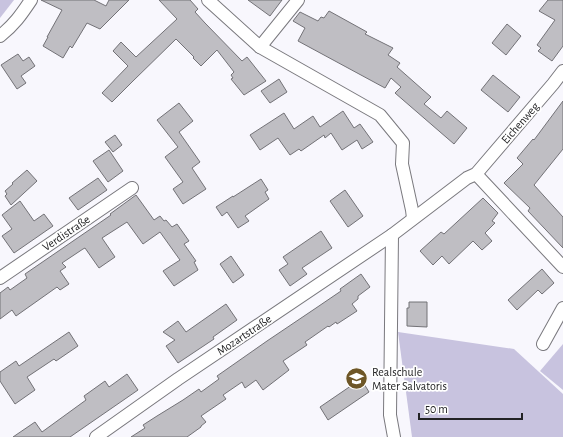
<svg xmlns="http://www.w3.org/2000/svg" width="563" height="437" font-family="'Alegreya Sans',sans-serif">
<rect width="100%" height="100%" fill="#f8f7fd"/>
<g fill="#c8c3df">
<polygon points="0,0 14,0 0,18"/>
<polygon points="398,332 514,349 563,394 563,437 412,437"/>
<polygon points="563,344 563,390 540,371"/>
</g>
<g fill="#bfbec3" stroke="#737277">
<polygon points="41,0 94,0 106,6 109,0 129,0 100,29 87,23 72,48 70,46 63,58 43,46 48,37 47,37 62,10"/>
<polygon points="159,0 190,0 198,9 195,12 205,23 242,61 247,57 266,81 244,95 231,79 233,78 231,75 234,72 217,50 201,66 193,58 194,57 176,39 133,81 112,102 102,93 128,66 113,51 121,42 136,57 177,19"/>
<polygon points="248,0 282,0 270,16"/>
<polygon points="548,0 563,0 563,46 552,61 538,51 541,48 537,45 555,20 539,11"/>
<polygon points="329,11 367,32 365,34 393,48 388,55 400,63 397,67 431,97 424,104 441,118 447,111 467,128 454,144 395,93 401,87 391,78 385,88 298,41 305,28 293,21 300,12 318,21 321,17 324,18"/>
<polygon points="507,24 521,36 506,55 492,43"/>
<polygon points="18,54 23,61 29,57 35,66 21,76 26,83 17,89 1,65"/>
<polygon points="493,75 520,97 508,112 481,90"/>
<polygon points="279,79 287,92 270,103 261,91"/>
<polygon points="563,101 563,149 534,185 563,217 563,248 528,211 530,208 504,183 523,164 517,158 533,139 534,140"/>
<polygon points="179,103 193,121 179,132 200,162 192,168 206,189 183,204 173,189 183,182 165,157 178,147 157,120"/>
<polygon points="343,111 354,128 360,124 373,142 362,149 357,140 342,150 331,133 325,138 324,135 301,151 299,149 290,155 278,138 260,150 250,135 284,113 294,129 313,116 320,127"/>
<polygon points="115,135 122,145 113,152 105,142"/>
<polygon points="109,150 123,171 108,182 93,161"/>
<polygon points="27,170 37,181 11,205 5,196 7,194 5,191 13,184 12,183"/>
<polygon points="98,178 107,190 78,210 69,198"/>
<polygon points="261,179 268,190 265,192 269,199 245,216 249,221 238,228 227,212 222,216 216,207 233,196 233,197"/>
<polygon points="345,190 363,216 348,227 330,201"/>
<polygon points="136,195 154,220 160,216 164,221 166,220 172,227 177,224 189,241 184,244 196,261 194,262 198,270 174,286 163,271 180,260 160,232 143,244 127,222 102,238 115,257 99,268 85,248 83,249 62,263 66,267 60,271 69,284 60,290 57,287 16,316 12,310 0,319 0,293 8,287 10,290 27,278 25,274 111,215 110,214"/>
<polygon points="483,198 498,213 492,221 495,223 485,233 492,241 482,250 473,241 449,264 442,256 433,265 420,251 441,232 444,234"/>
<polygon points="20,201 34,221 44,214 53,226 14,253 2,236 12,229 2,215"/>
<polygon points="321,231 332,248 302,268 307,274 290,286 279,270 288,264 283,257"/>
<polygon points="231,256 244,275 233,283 220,264"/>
<polygon points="542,269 554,283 542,294 538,290 517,310 508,300"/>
<polygon points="361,274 370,287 358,296 358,299 352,304 357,311 337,324 336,322 329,327 328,326 305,342 307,345 283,361 289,370 263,390 256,380 245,388 242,382 223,395 226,399 201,416 206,422 201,426 201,427 187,437 131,437 145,428 143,425 157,416 183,400 199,389 201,392 219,379 217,376 267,341 316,308 341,291 340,289"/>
<polygon points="409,302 427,302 427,327 407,326 407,308 409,308"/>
<polygon points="226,304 237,320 213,337 214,339 178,363 166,346 175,340 163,332 178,321 186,332"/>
<polygon points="69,332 78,346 56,361 54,359 27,377 35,390 15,404 0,381 0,372 16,361 19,366"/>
<polygon points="127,374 138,390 70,437 13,437 35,422 42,432 86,400 84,396 105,381 109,387"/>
<polygon points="361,379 369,392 328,420 320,407"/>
</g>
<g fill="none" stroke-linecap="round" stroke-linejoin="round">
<defs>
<g id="minor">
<polyline points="208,0 260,47 380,115 403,143 402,164 412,210 413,218"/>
<path d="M0,36C14,25 21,15 31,0"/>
<polyline points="260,47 298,0"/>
<polyline points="476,174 563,267"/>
<polyline points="0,278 132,188"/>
<polyline points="543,344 563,308"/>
<polyline points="96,437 178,379 392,235"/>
<polyline points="394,437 390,415 392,235 467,178 476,174 553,84 563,71"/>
</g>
</defs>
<use href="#minor" stroke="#7a797e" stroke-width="14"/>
<use href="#minor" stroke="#fff" stroke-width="12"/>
</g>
<defs>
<symbol id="school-disc" viewBox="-11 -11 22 22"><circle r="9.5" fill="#6e5627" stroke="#fff"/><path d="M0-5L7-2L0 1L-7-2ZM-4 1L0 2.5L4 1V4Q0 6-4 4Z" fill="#fff"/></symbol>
</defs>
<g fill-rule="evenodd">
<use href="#school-disc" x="344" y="366" width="25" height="25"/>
</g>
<g text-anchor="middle" stroke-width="3.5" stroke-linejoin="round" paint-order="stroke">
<g font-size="12" fill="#232325" stroke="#fff">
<text transform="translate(520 123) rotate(-49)" y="4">Eichenweg</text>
<text transform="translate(66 233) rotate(-34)" y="4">Verdistraße</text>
<text transform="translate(244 335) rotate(-34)" y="4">Mozartstraße</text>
</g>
<g font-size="12" fill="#232325" stroke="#fff" text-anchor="start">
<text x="372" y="376">Realschule<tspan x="372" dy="14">Mater Salvatoris</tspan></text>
</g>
</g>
<path d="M419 413v6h103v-6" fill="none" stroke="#232325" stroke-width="2"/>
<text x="425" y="413" font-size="12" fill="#232325" stroke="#ffffff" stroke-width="3" paint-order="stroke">50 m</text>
</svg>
